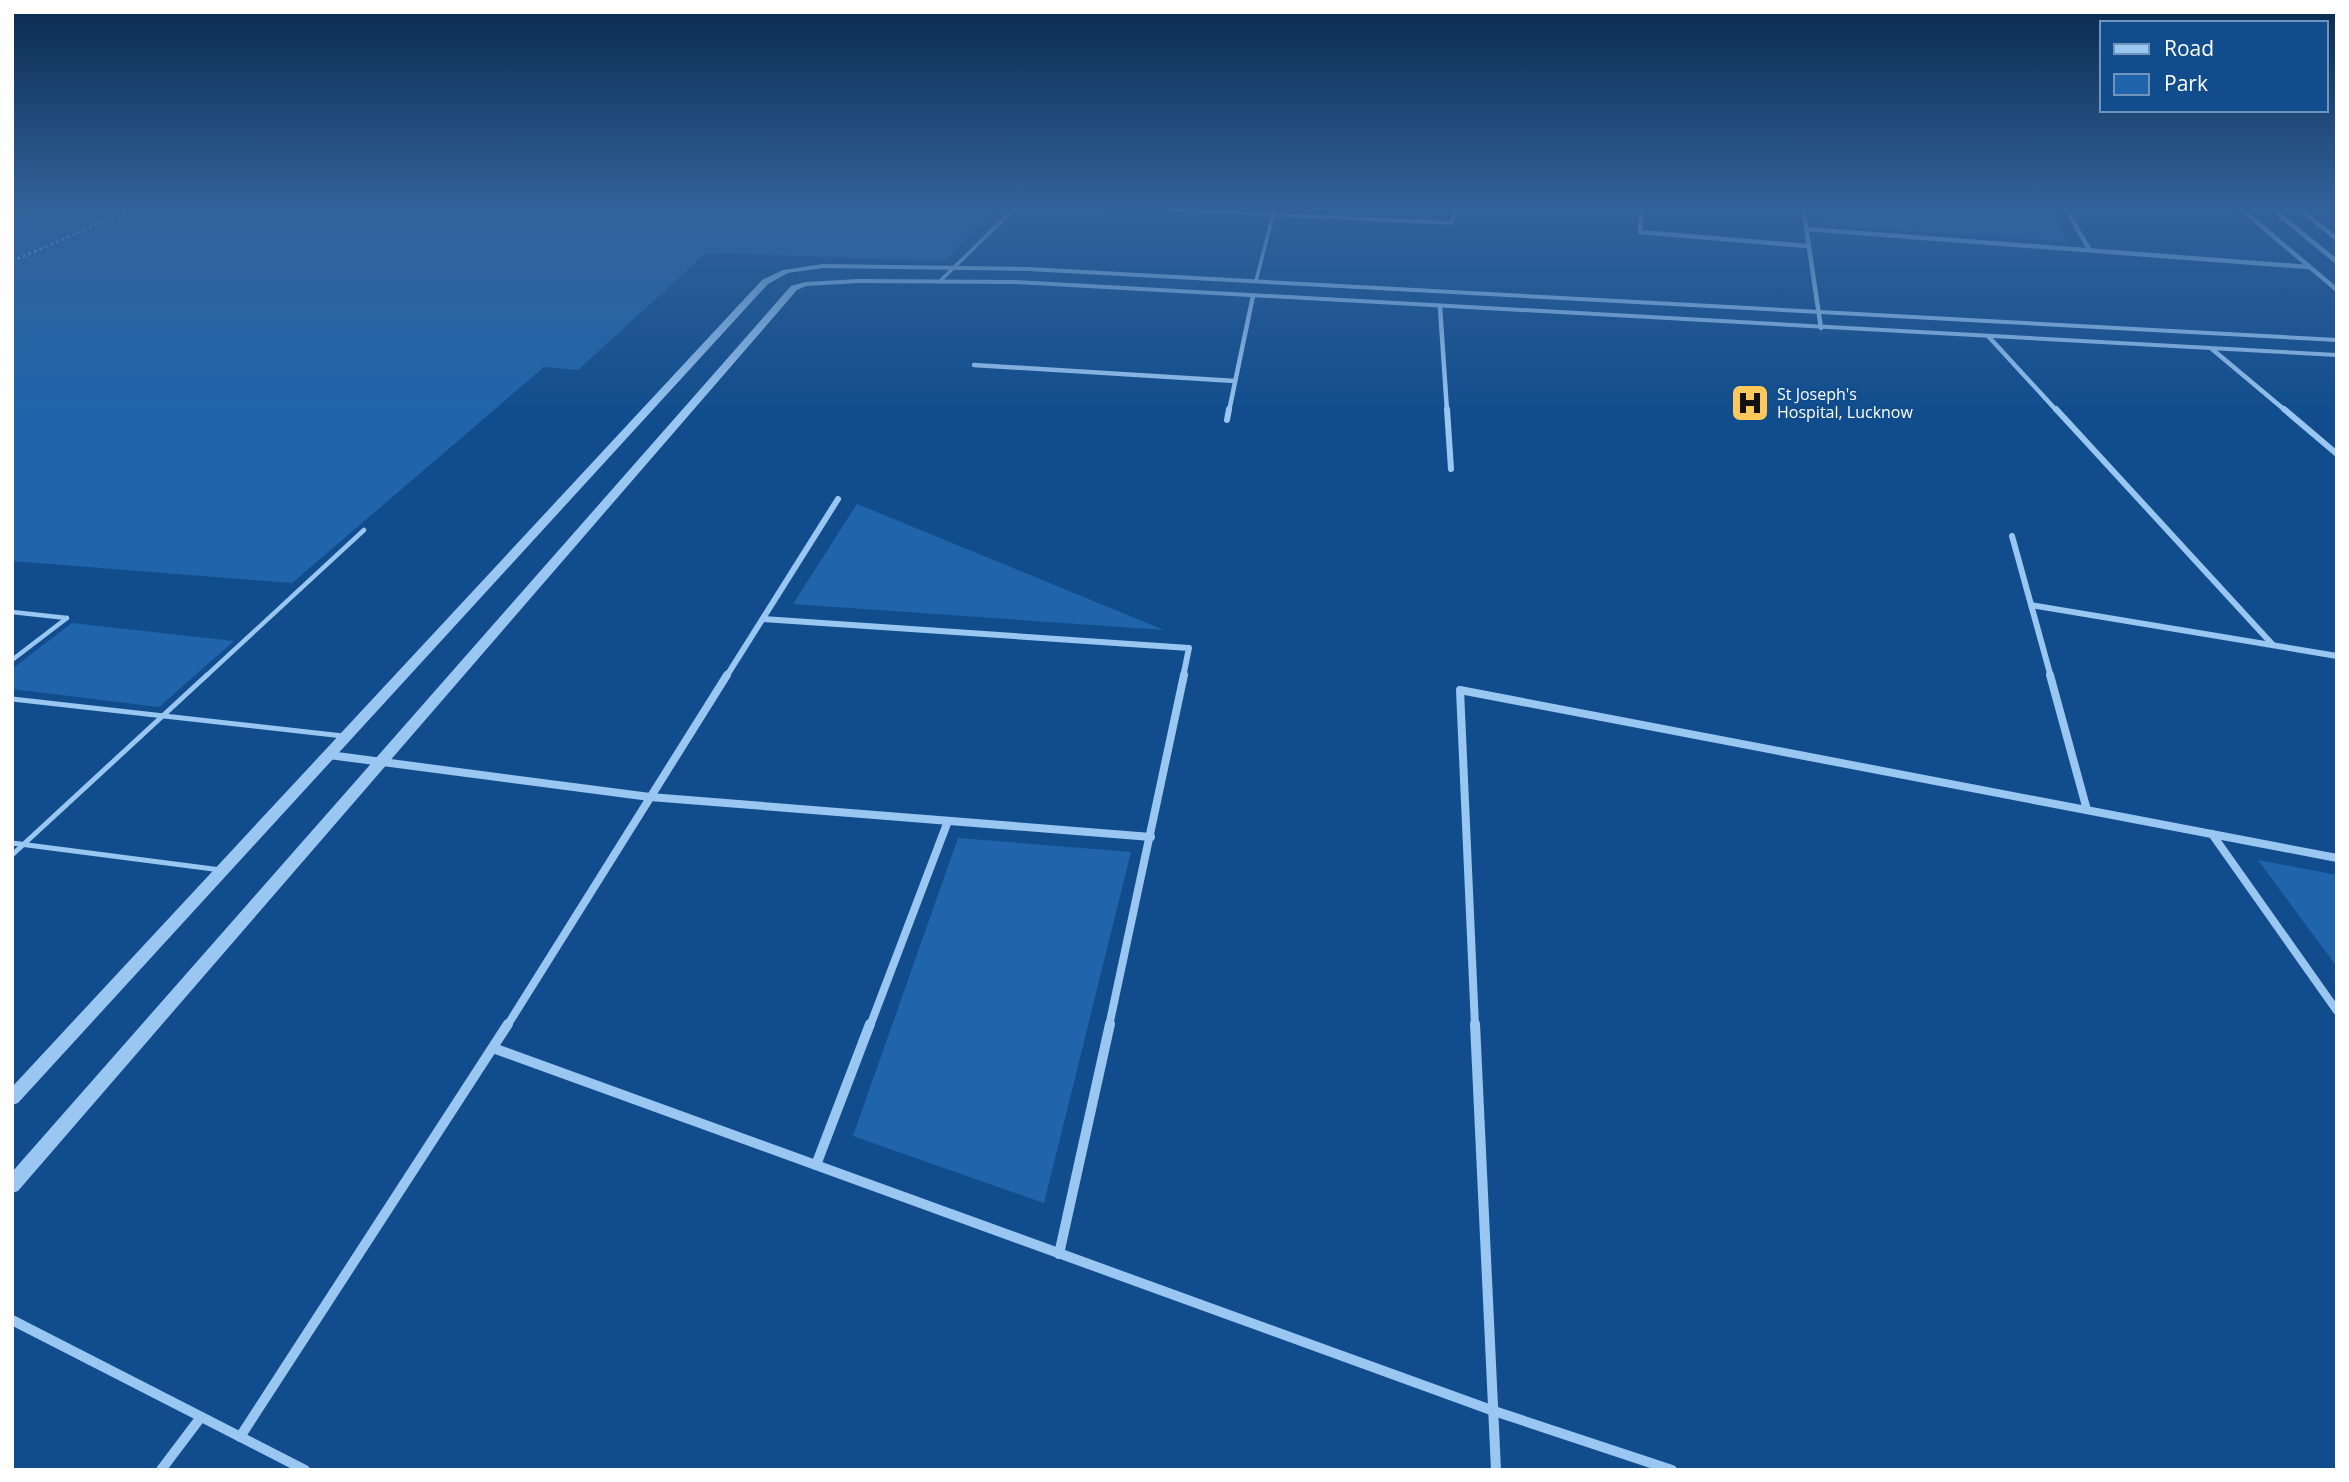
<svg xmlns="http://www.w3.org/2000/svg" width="2349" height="1482" font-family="'Open Sans',sans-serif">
<rect width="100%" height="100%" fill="#114d8d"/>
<g fill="#2065ab">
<polygon points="12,207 999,207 945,261 706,253 578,370 544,367 292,583 12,561"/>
<polygon points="1817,207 2049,207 2069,242 1822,225"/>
<polygon points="857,504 1164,630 793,604"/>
<polygon points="72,623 234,641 159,707 12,689 12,669"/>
<polygon points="958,838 1131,852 1044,1203 853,1136"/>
<polygon points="2258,860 2337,875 2337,967"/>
</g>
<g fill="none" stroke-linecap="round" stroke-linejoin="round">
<polyline stroke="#9ac6f2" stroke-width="2.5" stroke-dasharray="2.5 3.5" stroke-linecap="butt" points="12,261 139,207"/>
<g stroke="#9ac6f2" stroke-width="3.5">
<polyline points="1112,207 1452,223 1455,207"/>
<polyline points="1256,281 1275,207"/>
<polyline points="939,282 1016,207"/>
</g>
<g stroke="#9ac6f2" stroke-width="4.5">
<polyline points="12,612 67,618"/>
<polyline points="12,660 67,618"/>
<polyline points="205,677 364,530"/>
</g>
<g stroke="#9ac6f2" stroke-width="5">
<polyline points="12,699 343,736"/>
<polyline points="12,843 221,870"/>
<polyline points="12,855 207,675"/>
</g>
<g stroke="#9ac6f2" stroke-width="4.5">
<polyline points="1642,207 1640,232 1808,246"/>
<polyline points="1803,207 1821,328"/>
<polyline points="2065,207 2089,249"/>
<polyline points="2239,207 2337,290"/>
<polyline points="2297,207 2337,239"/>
<polyline points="1806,229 2309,267"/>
<polyline points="1440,307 1447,411"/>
<polyline points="1989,337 2057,411"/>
<polyline points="2212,349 2286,411"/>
<polyline points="974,365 1235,381"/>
<polyline points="1229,411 1253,296"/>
</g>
<g stroke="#9ac6f2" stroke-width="6">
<polyline points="1447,409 1451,469"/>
<polyline points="2056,409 2273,645"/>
<polyline points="2284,409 2337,454"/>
<polyline points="1227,420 1229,409"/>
<polyline points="2012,536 2051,677"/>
<polyline points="2031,605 2337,656"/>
<polyline points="763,619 1189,648 1183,677"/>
<polyline points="726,677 838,499"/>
</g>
<g stroke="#9ac6f2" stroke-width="8">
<polyline points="2050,675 2087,810"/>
<polyline points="329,755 650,797 1151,837"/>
<polyline points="2212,834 2337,1011"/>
<polyline points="507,1026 727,675"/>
<polyline points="870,1026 948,821"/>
<polyline points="1109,1026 1184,675"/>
<polyline points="1475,1026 1460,690 2337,858"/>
</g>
<g stroke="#9ac6f2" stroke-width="10">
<polyline points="1475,1024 1496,1470"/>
<polyline points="493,1048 1494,1411 1672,1470"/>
<polyline points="816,1165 870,1024"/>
<polyline points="1059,1254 1110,1024"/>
<polyline points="12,1320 305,1470"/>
<polyline points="240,1437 508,1024"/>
<polyline points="161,1470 201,1417"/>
</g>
<g fill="#9ac6f2" fill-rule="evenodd">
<polygon points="2266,207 2274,207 2337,259 2337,265"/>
<polygon points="823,264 1028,267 2337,338 2337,342 1028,271 823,268 788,273 768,284 18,1103 12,1105 12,1087 762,280 783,270"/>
<polygon points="859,279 1015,280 2337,353 2337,357 1015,284 859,283 806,286 797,290 18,1191 12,1193 12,1172 791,286 805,282"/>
</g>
</g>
<linearGradient id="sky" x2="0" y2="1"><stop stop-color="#092a4e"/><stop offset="0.5" stop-color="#32629a"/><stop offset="1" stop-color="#32629a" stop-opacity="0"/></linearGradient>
<rect width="2349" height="415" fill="url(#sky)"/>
<defs>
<symbol id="hospital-square" viewBox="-11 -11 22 22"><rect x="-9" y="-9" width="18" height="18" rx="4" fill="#ffc85b" stroke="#114d8d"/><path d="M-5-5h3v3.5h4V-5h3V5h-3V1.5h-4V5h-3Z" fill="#111"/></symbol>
</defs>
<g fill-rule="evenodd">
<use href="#hospital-square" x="1728" y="381" width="44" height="44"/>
</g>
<g text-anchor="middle" stroke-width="5" stroke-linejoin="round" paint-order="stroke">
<g font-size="16" fill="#fff" stroke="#114d8d" text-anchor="start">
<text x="1777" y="400">St Joseph's<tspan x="1777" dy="18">Hospital, Lucknow</tspan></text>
</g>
</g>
<rect width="2349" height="1482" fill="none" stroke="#ffffff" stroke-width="28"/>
<rect x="2100" y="21" width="228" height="91" fill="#114d8d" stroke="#7094bb" stroke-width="2"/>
<rect x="2114" y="44" width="35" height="10" fill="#9ac6f2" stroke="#7094bb" stroke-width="2"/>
<text x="2164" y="56" font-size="21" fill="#ffffff">Road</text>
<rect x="2114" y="74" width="35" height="21" fill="#2065ab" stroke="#7094bb" stroke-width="2"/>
<text x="2164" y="91" font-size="21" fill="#ffffff">Park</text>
</svg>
